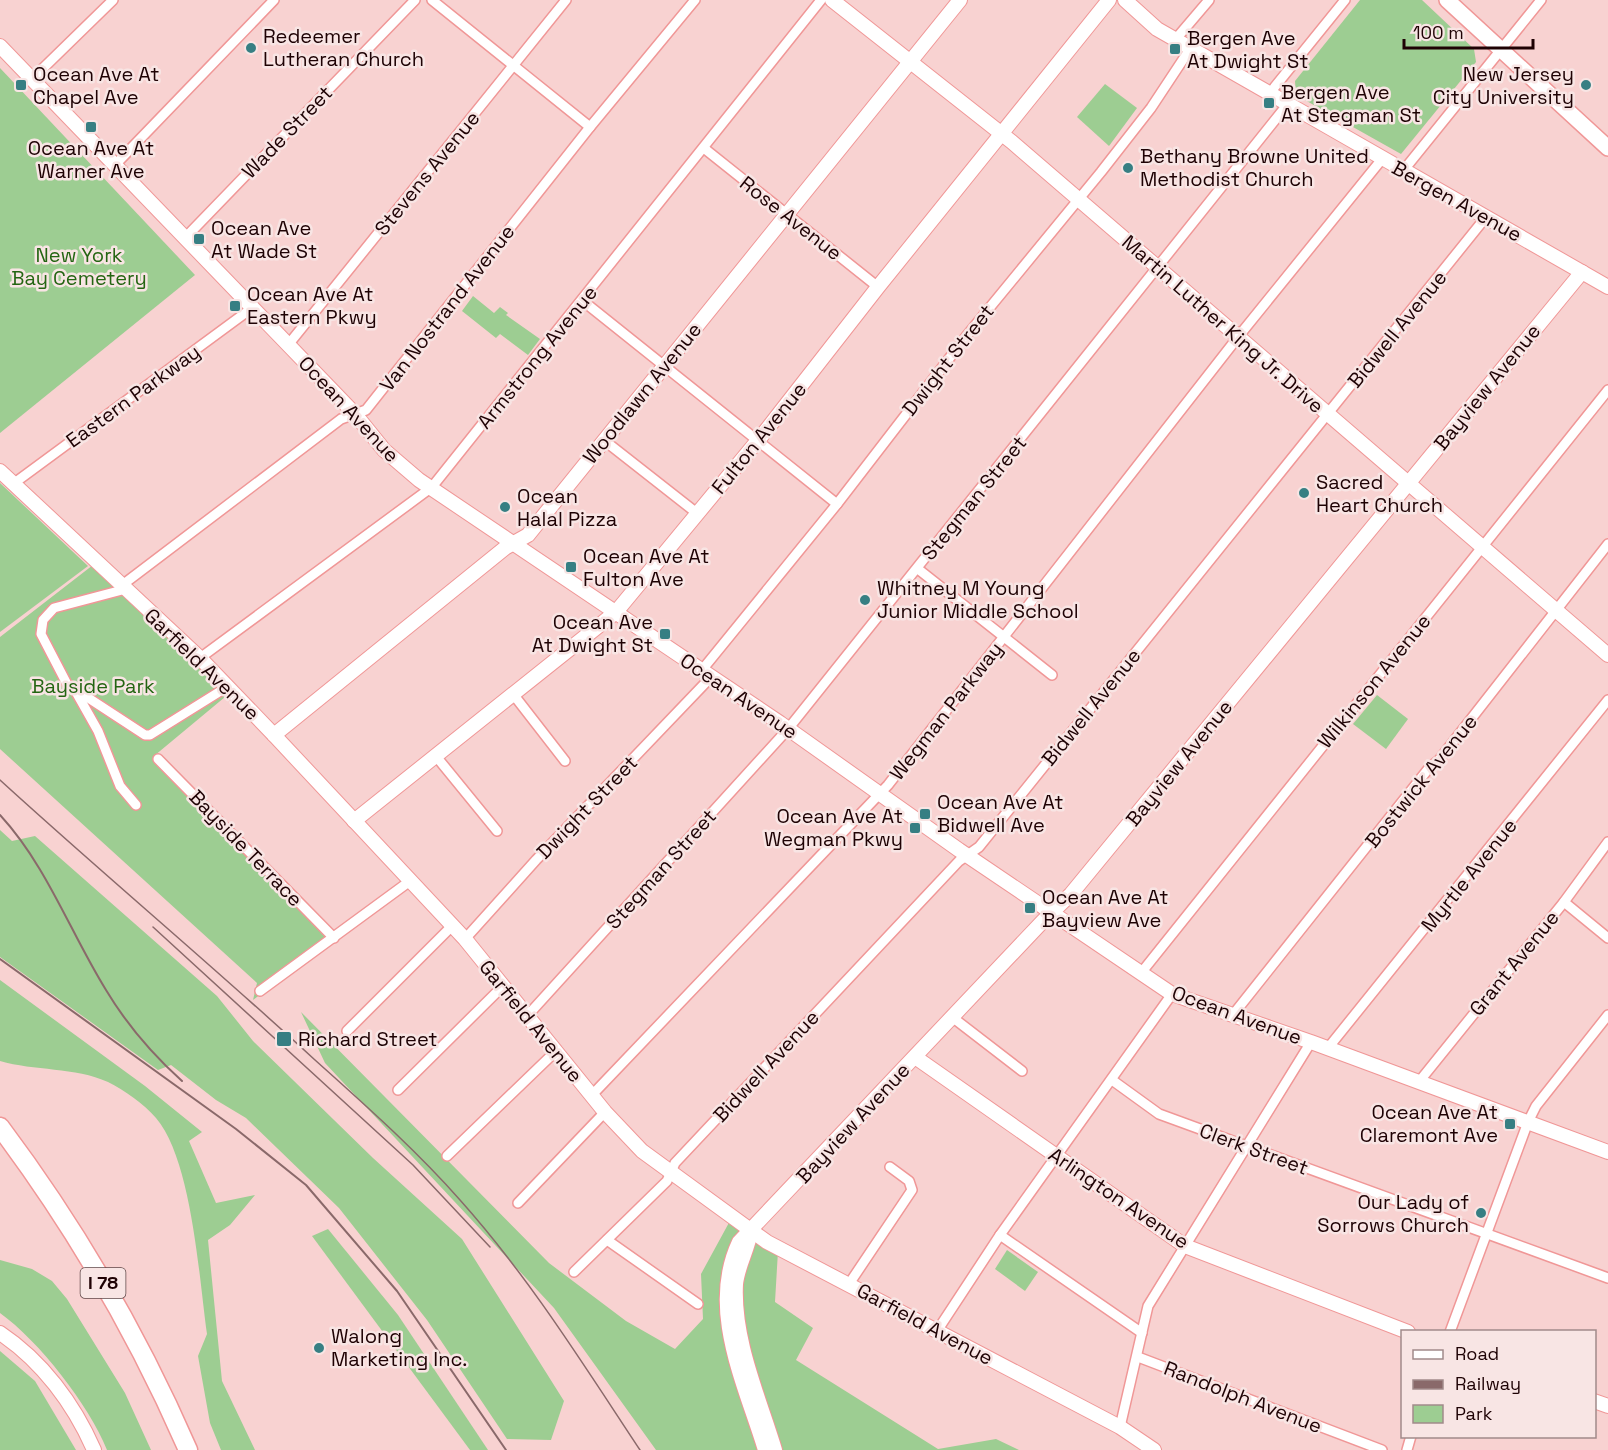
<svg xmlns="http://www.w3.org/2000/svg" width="1608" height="1450" font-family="'Space Grotesk',sans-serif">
<rect width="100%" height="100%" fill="#f8d2d1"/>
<g fill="#9dcd92">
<polygon points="1360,0 1422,0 1474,49 1476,62 1401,154 1296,95 1295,81"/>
<polygon points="0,68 195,275 0,433"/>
<polygon points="1105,84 1137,108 1109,146 1077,117"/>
<polygon points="473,296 494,313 500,307 508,313 506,315 540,339 528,355 500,334 496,338 462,311"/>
<polygon points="0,483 88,566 0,632"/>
<polygon points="93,565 231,692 154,756 332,940 253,1000 257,983 0,749 0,637"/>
<polygon points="1377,695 1408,719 1386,749 1353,724"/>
<polygon points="0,830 12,841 35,836 217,996 253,1041 373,1158 462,1239 564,1401 551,1440 507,1439 427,1320 339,1208 246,1118 216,1100 171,1065 158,1070 0,957"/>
<path d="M0,980L145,1086L202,1132L189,1141L216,1203L255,1195L230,1225L208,1240L222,1381L255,1450H221L210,1423L198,1356L207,1334C199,1278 192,1160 156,1118C144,1104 124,1090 108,1082C75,1067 34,1071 0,1061Z"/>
<polygon points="301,1012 549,1263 626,1321 675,1349 703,1319 701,1274 731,1219 778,1251 775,1302 813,1328 796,1360 938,1449 996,1439 1019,1450 656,1450 554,1308 325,1063"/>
<polygon points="328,1229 398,1315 488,1450 470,1450 312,1236"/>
<polygon points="1007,1250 1038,1272 1025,1291 995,1269"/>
<path d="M0,1260L32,1269L52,1281L67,1299L125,1393L151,1450H107C89,1405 39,1341 0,1313Z"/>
<polygon points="0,1351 35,1381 76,1450 0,1450"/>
</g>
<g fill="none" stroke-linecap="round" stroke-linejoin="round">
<defs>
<g id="street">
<polyline points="432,0 590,127"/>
<polyline points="1175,40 1209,0"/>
<polyline points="32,79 113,0"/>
<polyline points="1269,94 1345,0"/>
<polyline points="705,149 878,287"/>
<polyline points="114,166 274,0"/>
<polyline points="1403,171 1541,0"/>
<polyline points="185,238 415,0"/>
<polyline points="583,301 837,504"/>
<polyline points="288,345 566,0"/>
<polyline points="605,441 698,514"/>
<polyline points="13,484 252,308"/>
<polyline points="918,569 1052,675"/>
<polyline points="121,586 341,419 366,410 590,127 695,0"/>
<polyline points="126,589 54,608 43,620 41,634 67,684 145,735 150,735 227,687"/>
<polyline points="200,658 432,487 821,0"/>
<polyline points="702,670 837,504 968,334 1101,172 1151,108 1190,49"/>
<polyline points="76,692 98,731 120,786 136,805"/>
<polyline points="513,694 565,761"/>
<polyline points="435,755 497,831"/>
<polyline points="158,759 334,938"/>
<polyline points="1564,902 1608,938"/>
<polyline points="465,939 536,860 712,676"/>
<polyline points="1141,973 1608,390"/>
<polyline points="260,991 410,881"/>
<polyline points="528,1015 788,729 1287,105"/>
<polyline points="1232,1016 1429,768 1439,760 1608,544"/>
<polyline points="952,1017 1022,1071"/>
<polyline points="347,1031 452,926"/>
<polyline points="1328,1048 1608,700"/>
<polyline points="1112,1080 1159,1114 1608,1278"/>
<polyline points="1418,1083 1564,902 1608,842"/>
<polyline points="398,1090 503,986"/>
<polyline points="592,1095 888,785 1238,337 1382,159"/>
<polyline points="447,1156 557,1050"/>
<polyline points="518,1203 605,1112"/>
<polyline points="1000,1235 1142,1333"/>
<polyline points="607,1240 698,1304"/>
<polyline points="574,1272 667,1181 675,1163 959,861 979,847 1486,217"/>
<polyline points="849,1284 912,1190 909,1181 890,1167"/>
<polyline points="937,1331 1000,1235 1172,994"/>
<polyline points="1450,1332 1528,1122 1536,1106 1608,1015"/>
<polyline points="1138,1357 1382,1450"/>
<polyline points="1120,1427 1148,1306 1311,1042"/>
<polyline points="1407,1450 1411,1436"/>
</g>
<g id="secondary">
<polyline points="832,0 1012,142 1608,655"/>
<polyline points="1125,0 1157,29 1171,37 1608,287"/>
<polyline points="0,46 355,414 384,450 419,480 780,723 959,850 1172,994 1311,1042 1608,1152"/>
<polyline points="0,471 200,658 274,735 465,939 605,1112 642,1151 767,1242 1120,1427 1154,1450"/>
<polyline points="274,735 505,548 528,535 960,0"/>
<polyline points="354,821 616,612 764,433 878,287 1109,0"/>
<polyline points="915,1057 1185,1246 1408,1332"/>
<path d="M751,1231C748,1250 738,1265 736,1284C733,1340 759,1397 775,1450"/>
<path d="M0,1333C42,1361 74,1404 94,1450"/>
<polyline points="1594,1401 1608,1406"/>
<path d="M765,1450C745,1384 707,1309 739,1242L1043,921L1071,894L1582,272"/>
</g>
<polyline id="primary" points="1447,0 1608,148"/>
<path id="highway" d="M0,1127C75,1227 138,1335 188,1450"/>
</defs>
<use href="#street" stroke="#f09797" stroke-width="12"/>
<use href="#secondary" stroke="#f09797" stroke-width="16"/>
<use href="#primary" stroke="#f09797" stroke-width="18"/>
<use href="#highway" stroke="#f09797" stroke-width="21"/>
<use href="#street" stroke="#fff" stroke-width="9"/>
<use href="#secondary" stroke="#fff" stroke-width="14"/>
<use href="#primary" stroke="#fff" stroke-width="15"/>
<use href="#highway" stroke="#fff" stroke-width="18"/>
<g stroke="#8a696a" stroke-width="1.5">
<path d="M0,780C104,875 212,965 315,1060C365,1105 415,1149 460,1200C529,1277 583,1364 640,1450"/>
<polyline points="153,927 413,1165 490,1247"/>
</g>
<g stroke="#8a696a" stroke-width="2">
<path d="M0,815C47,866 70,932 106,990C127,1025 152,1054 182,1081"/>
<polyline points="0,959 236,1129 306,1185 397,1291 506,1450"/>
</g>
</g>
<g fill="#377f83" stroke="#f8e5e4" stroke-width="2">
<circle cx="251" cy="48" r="6"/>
<rect x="1169" y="43" width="12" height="12" rx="3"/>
<rect x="15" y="79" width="12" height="12" rx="3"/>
<circle cx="1586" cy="85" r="6"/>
<rect x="1263" y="97" width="12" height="12" rx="3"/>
<rect x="85" y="121" width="12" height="12" rx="3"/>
<circle cx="1128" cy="168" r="6"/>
<rect x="193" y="233" width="12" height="12" rx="3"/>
<rect x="229" y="300" width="12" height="12" rx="3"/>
<circle cx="1304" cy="493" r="6"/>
<circle cx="505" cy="507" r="6"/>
<rect x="565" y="561" width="12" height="12" rx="3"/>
<circle cx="865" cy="600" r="6"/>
<rect x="659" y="628" width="12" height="12" rx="3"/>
<rect x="919" y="808" width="12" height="12" rx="3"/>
<rect x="909" y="822" width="12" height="12" rx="3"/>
<rect x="1024" y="902" width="12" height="12" rx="3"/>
<rect x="276" y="1031" width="16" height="16" rx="3"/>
<rect x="1504" y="1118" width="12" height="12" rx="3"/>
<circle cx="1481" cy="1213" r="6"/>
<circle cx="319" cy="1348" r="6"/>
</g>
<g text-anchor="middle" stroke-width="5" stroke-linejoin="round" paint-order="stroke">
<rect fill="#f8e5e4" stroke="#5f4647" stroke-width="1.5" x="80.5" y="1268" width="45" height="30" rx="4.5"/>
<g font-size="18" font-weight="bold" fill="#1e0204">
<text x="103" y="1289">I 78</text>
</g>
<g font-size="20" fill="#1e0204" stroke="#f8e5e4" text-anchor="start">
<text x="263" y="43">Redeemer<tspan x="263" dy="23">Lutheran Church</tspan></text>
<text x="1187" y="45">Bergen Ave<tspan x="1187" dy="23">At Dwight St</tspan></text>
<text x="33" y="81">Ocean Ave At<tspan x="33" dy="23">Chapel Ave</tspan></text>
<text x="1574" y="81" text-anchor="end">New Jersey<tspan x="1574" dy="23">City University</tspan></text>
<text x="1281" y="99">Bergen Ave<tspan x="1281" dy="23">At Stegman St</tspan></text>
<text x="91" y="155" text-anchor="middle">Ocean Ave At<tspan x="91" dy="23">Warner Ave</tspan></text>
<text x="1140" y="163">Bethany Browne United<tspan x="1140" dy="23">Methodist Church</tspan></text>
<text x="211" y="235">Ocean Ave<tspan x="211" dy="23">At Wade St</tspan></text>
<text x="247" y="301">Ocean Ave At<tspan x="247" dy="23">Eastern Pkwy</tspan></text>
<text x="1316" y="489">Sacred<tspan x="1316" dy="23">Heart Church</tspan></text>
<text x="517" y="503">Ocean<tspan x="517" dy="23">Halal Pizza</tspan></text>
<text x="583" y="563">Ocean Ave At<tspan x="583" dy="23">Fulton Ave</tspan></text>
<text x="877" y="595">Whitney M Young<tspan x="877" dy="23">Junior Middle School</tspan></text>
<text x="653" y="629" text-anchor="end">Ocean Ave<tspan x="653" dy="23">At Dwight St</tspan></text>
<text x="937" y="809">Ocean Ave At<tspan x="937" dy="23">Bidwell Ave</tspan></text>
<text x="903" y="823" text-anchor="end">Ocean Ave At<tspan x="903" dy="23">Wegman Pkwy</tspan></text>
<text x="1042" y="904">Ocean Ave At<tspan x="1042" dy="23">Bayview Ave</tspan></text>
<text x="298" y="1046">Richard Street</text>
<text x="1498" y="1119" text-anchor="end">Ocean Ave At<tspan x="1498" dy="23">Claremont Ave</tspan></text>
<text x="1469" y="1209" text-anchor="end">Our Lady of<tspan x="1469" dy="23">Sorrows Church</tspan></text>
<text x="331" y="1343">Walong<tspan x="331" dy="23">Marketing Inc.</tspan></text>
</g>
<g font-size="20" fill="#1e0204" stroke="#f8e5e4">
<text transform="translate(287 132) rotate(-46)" y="7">Wade Street</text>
<text transform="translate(427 173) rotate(-51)" y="7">Stevens Avenue</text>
<text transform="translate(1457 201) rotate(29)" y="7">Bergen Avenue</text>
<text transform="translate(791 218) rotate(38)" y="7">Rose Avenue</text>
<text transform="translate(447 308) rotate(-52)" y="7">Van Nostrand Avenue</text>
<text transform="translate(1223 324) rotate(41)" y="7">Martin Luther King Jr. Drive</text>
<text transform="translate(1397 329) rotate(-51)" y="7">Bidwell Avenue</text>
<text transform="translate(537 357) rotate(-51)" y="7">Armstrong Avenue</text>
<text transform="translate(948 360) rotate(-52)" y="7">Dwight Street</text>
<text transform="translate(1487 387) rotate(-51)" y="7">Bayview Avenue</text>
<text transform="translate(642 393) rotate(-51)" y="7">Woodlawn Avenue</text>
<text transform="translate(133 396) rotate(-36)" y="7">Eastern Parkway</text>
<text transform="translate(349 409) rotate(47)" y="7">Ocean Avenue</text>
<text transform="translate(759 438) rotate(-51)" y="7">Fulton Avenue</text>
<text transform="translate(974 498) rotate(-51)" y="7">Stegman Street</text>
<text transform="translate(202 664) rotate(44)" y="7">Garfield Avenue</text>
<text transform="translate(1374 681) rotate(-51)" y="7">Wilkinson Avenue</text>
<text transform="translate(739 696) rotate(34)" y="7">Ocean Avenue</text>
<text transform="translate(1091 707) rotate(-51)" y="7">Bidwell Avenue</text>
<text transform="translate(946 711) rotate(-52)" y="7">Wegman Parkway</text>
<text transform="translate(1179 763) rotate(-51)" y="7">Bayview Avenue</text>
<text transform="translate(1421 781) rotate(-51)" y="7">Bostwick Avenue</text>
<text transform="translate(587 807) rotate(-46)" y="7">Dwight Street</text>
<text transform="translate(246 848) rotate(46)" y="7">Bayside Terrace</text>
<text transform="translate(661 869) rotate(-48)" y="7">Stegman Street</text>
<text transform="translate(1469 875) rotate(-51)" y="7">Myrtle Avenue</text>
<text transform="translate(1514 963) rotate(-51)" y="7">Grant Avenue</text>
<text transform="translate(1237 1015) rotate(20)" y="7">Ocean Avenue</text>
<text transform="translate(531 1021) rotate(51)" y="7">Garfield Avenue</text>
<text transform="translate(766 1066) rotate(-47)" y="7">Bidwell Avenue</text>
<text transform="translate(853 1123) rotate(-47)" y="7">Bayview Avenue</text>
<text transform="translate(1254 1149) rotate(20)" y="7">Clerk Street</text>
<text transform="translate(1119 1198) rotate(34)" y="7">Arlington Avenue</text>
<text transform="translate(925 1324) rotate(28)" y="7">Garfield Avenue</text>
<text transform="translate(1243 1397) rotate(21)" y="7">Randolph Avenue</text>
</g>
<g font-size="20" fill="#246512" stroke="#f8e5e4">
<text x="79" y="262">New York<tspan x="79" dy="23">Bay Cemetery</tspan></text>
<text x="93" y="693">Bayside Park</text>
</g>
</g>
<rect x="1401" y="1330" width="195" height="108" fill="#f8e5e4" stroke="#a18a8a" stroke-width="1.5"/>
<rect x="1413" y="1350" width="30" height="9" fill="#ffffff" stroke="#a18a8a" stroke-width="1.5"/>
<text x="1455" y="1360" font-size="18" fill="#1e0204">Road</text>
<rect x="1413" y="1380" width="30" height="9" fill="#8a696a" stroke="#a18a8a" stroke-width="1.5"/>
<text x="1455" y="1390" font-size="18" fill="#1e0204">Railway</text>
<rect x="1413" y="1405" width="30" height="18" fill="#9dcd92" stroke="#a18a8a" stroke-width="1.5"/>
<text x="1455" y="1420" font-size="18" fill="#1e0204">Park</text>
<path d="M1404 39v9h129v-9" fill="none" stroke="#1e0204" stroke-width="3"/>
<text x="1413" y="39" font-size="18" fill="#1e0204" stroke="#f8e5e4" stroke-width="4.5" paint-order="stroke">100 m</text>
</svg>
